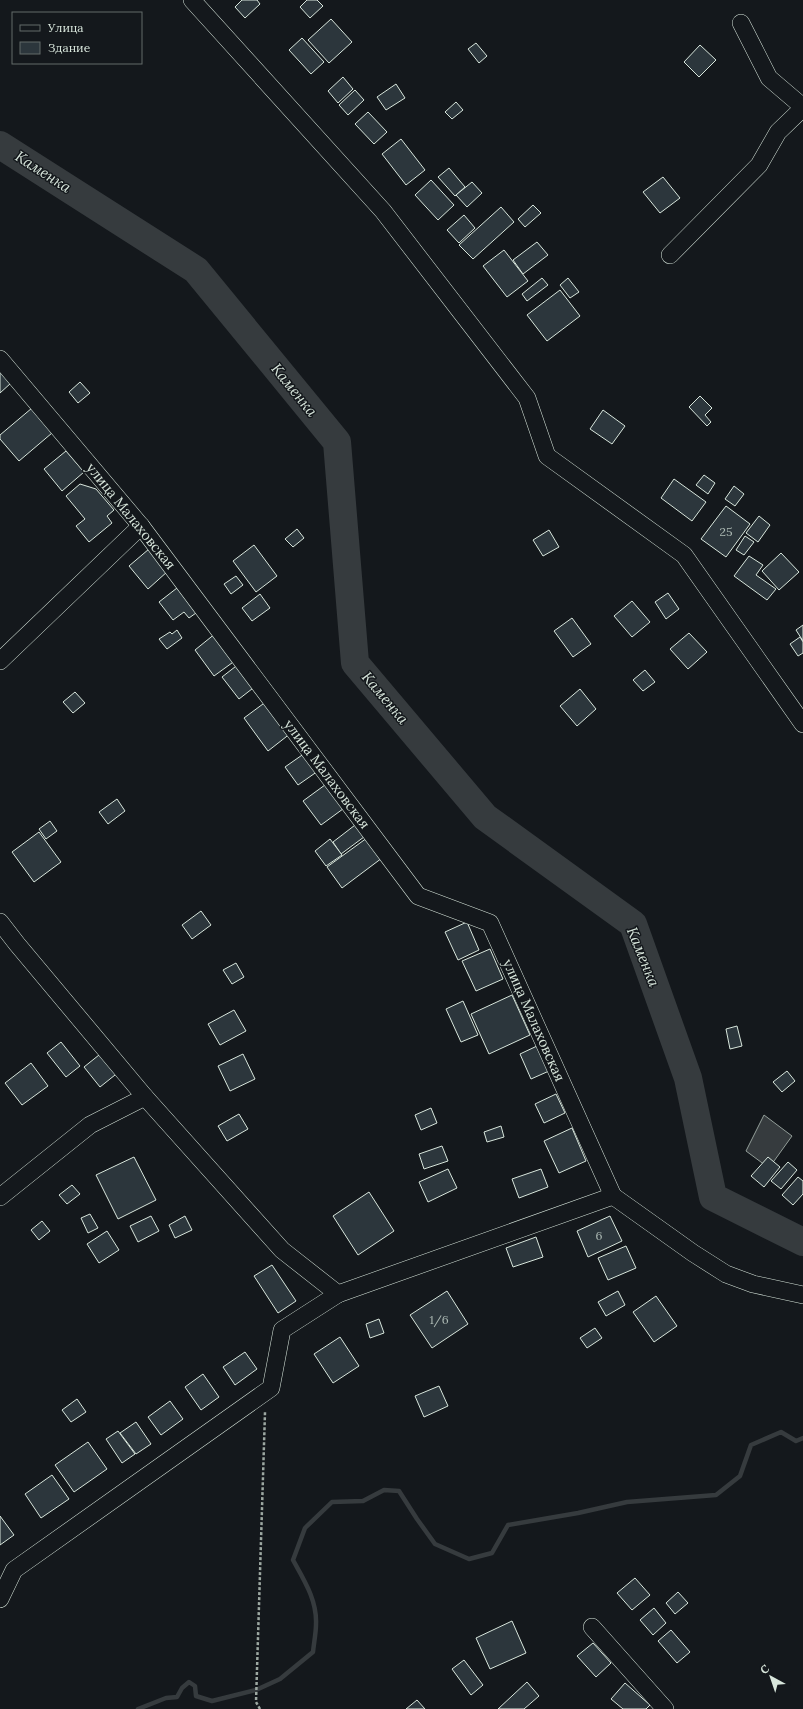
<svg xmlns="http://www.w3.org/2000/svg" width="803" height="1709" font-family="Lora,serif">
<rect width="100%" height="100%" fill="#14181c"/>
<polygon fill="#363b3e" stroke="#939e99" points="764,1115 792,1136 769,1168 746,1151"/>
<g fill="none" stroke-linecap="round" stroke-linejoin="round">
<path stroke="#363b3e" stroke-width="4.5" d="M138,1709L166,1698L177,1697L182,1688L189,1682L195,1686L196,1696L212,1701L256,1690L280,1679L313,1652C314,1642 316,1633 316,1624C317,1600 304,1580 293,1560L305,1528L332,1502L363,1501L384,1490L399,1491L417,1519L435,1544L469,1559L492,1553L508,1525L578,1513L627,1502L716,1495L740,1476L751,1445L781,1432L796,1441L803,1438"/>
<polyline stroke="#363b3e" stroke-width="28" points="0,145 196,270 337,442 355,663 485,817 633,924 688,1078 713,1197 803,1242"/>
</g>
<g fill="#2c363c" stroke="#d8e6dc">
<polygon points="242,0 257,0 260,4 245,18 235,7"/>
<polygon points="307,0 317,0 323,6 310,18 300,7"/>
<polygon points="331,19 352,42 329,63 308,40"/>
<polygon points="302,38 324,62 311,74 289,50"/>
<polygon points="476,43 487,56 479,63 468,49"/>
<polygon points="700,45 716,60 699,77 684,62"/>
<polygon points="343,77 353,89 338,103 328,91"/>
<polygon points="396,84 405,98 386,110 377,97"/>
<polygon points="355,90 364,100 348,115 339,105"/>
<polygon points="456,102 463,110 452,119 445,112"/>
<polygon points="368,112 387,132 374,144 355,124"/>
<polygon points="401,139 425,170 406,185 382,154"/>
<polygon points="449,168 465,187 455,196 438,177"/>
<polygon points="663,177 680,198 660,213 643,192"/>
<polygon points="431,180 454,205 438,220 415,195"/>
<polygon points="472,182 482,193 467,207 456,195"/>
<polygon points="533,205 541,213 525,227 518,219"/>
<polygon points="501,207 514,222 473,259 459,245"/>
<polygon points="464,215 475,228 459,243 447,230"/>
<polygon points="537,242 548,255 523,274 513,260"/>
<polygon points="504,250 528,281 507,297 483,266"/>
<polygon points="542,278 548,285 527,301 522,294"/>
<polygon points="568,278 579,292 570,298 560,285"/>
<polygon points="560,290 580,316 547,341 527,315"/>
<polygon points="0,371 11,383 0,393"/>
<polygon points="80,382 90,393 78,403 69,392"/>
<polygon points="700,396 712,408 705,415 711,422 707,426 689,407"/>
<polygon points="32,408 52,433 19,461 0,439 0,435"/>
<polygon points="603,410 625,426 612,444 590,429"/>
<polygon points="66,451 84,472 62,491 44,469"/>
<polygon points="704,475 715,483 708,494 696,485"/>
<polygon points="674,479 706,502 692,521 661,498"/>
<polygon points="80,484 96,489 114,510 107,516 112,523 89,542 76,526 85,519 66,496"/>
<polygon points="734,486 744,494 735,506 725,499"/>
<polygon points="726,506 750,524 726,557 701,539"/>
<polygon points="759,516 770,525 758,542 746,533"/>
<polygon points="297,529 304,538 293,547 285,539"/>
<polygon points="549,530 559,547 543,556 533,540"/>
<polygon points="745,536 754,542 744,555 736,550"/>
<polygon points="254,545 277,576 256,592 233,561"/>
<polygon points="149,549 168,571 148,589 129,566"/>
<polygon points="781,553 799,572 779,590 762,571"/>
<polygon points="749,556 763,565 756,575 776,589 767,600 734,576"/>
<polygon points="236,576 243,585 231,594 224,584"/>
<polygon points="177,588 196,613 189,618 184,612 173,620 159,602"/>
<polygon points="668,593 679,609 666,619 655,602"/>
<polygon points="260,594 270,608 252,621 242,608"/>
<polygon points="632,601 650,622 632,637 614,616"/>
<polygon points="572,618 591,644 573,657 554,631"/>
<polygon points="803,625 803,641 796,630"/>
<polygon points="177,630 182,638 167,649 159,639 170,632 172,634"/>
<polygon points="216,633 236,660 214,676 195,650"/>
<polygon points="689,633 707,652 688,669 670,649"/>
<polygon points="800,637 803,642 803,653 798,656 790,644"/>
<polygon points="240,663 257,685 239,699 222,677"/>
<polygon points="645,670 655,682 643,691 633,680"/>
<polygon points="580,689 596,709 577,726 560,706"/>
<polygon points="75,692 85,703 73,713 63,702"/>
<polygon points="267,701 291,733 268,751 244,718"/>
<polygon points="305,753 318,771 298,785 285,767"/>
<polygon points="329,782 347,806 321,825 303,801"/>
<polygon points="117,799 125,811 108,824 99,812"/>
<polygon points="50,821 57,831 46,839 39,829"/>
<polygon points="359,822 368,834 341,854 333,842"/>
<polygon points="39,832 61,862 34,882 12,852"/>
<polygon points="371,835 386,855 342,888 327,867"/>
<polygon points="330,839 342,855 326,866 315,851"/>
<polygon points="201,911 211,925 192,939 182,925"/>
<polygon points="467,922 479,950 458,960 445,932"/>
<polygon points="490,949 503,979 476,991 462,961"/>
<polygon points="236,963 244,977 232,984 223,970"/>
<polygon points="512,995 530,1035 489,1054 471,1014"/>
<polygon points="463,1001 478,1035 461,1042 446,1009"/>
<polygon points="234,1010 246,1031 220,1045 208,1024"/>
<polygon points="737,1026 742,1046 730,1049 726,1029"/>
<polygon points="61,1042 80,1066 66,1077 47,1053"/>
<polygon points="537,1046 549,1071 531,1079 520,1054"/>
<polygon points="104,1051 120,1071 100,1087 84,1067"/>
<polygon points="243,1054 255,1079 230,1091 218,1066"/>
<polygon points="31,1063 48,1086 22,1105 5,1083"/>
<polygon points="787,1071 795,1081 782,1092 773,1082"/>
<polygon points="556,1094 565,1113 544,1123 535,1104"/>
<polygon points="431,1108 437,1123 421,1130 415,1115"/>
<polygon points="239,1114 248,1129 227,1141 218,1126"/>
<polygon points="501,1126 504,1137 487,1142 484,1132"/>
<polygon points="572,1128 586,1161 559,1173 544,1141"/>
<polygon points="442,1146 448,1161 424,1169 419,1154"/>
<polygon points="134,1157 156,1200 118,1219 96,1175"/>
<polygon points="768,1157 780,1167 764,1187 751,1176"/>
<polygon points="788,1162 797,1170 781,1189 771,1181"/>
<polygon points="448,1169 457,1188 428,1202 419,1182"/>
<polygon points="541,1169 548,1187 519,1198 512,1179"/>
<polygon points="798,1177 803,1181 803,1194 793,1205 782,1195"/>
<polygon points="72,1185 80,1194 67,1204 59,1195"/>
<polygon points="369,1192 394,1231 358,1255 333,1216"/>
<polygon points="90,1214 98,1228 88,1233 81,1218"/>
<polygon points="151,1216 159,1231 138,1242 130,1226"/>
<polygon points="185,1216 192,1230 175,1238 169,1225"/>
<polygon points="610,1216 622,1241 588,1257 577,1231"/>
<polygon points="42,1221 50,1231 39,1240 31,1230"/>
<polygon points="107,1231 119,1250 99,1263 87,1244"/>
<polygon points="536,1237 543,1257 513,1267 506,1248"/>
<polygon points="626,1246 636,1268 608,1280 598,1258"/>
<polygon points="272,1265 296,1301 278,1313 254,1276"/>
<polygon points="447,1291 468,1324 432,1348 410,1315"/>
<polygon points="618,1291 625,1305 606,1316 598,1302"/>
<polygon points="656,1296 677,1326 654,1342 633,1312"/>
<polygon points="379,1319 384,1333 370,1338 366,1324"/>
<polygon points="595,1328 602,1338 587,1348 580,1338"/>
<polygon points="340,1337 359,1366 333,1383 314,1354"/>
<polygon points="245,1352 257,1369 235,1385 223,1367"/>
<polygon points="203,1374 219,1397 201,1410 185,1387"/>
<polygon points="439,1386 448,1406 424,1417 415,1396"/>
<polygon points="77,1399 86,1412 71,1422 62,1410"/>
<polygon points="170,1401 183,1419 161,1435 148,1417"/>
<polygon points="136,1422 151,1444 136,1454 120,1433"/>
<polygon points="118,1431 135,1454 122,1463 106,1439"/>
<polygon points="88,1442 107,1469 74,1492 55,1465"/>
<polygon points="52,1475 69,1499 41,1518 25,1494"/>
<polygon points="0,1516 14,1535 0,1545"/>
<polygon points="635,1578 650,1595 632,1610 617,1593"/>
<polygon points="678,1592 688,1603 675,1614 666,1603"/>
<polygon points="654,1608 666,1623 653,1635 640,1620"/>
<polygon points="512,1621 526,1653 490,1669 476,1638"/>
<polygon points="671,1630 690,1652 677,1663 658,1641"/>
<polygon points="593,1643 611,1663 596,1677 577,1656"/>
<polygon points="464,1660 483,1685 471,1695 452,1669"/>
<polygon points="527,1682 539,1696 524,1709 498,1709"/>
<polygon points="625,1683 650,1705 646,1709 623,1709 611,1699"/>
<polygon points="417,1700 425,1709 406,1709"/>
</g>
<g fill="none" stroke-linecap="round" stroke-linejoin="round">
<defs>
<g id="minor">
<polyline points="192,0 383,211 527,398 547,456 684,555 803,724"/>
<polyline points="741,23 769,78 803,107"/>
<polyline points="670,255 759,165 778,132 803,108"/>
<polyline points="0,359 141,526 418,896 490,923 613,1196"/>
<polyline points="0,661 141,526"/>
<polyline points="0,922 17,944 145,1097 282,1250 338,1294 613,1196 693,1253 726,1274 753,1284 803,1295"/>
<polyline points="0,1197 90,1125 145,1097"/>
<polyline points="0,1599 14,1570 271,1388 282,1330 338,1294"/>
<polyline points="592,1627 665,1709"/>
</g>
</defs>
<use href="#minor" stroke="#d8e6dc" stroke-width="18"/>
<polyline stroke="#9da8a2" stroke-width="2.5" stroke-dasharray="3 2" stroke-linecap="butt" points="260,1709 256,1702 265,1412"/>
<use href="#minor" stroke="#14181c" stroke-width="17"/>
</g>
<g text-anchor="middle" stroke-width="3" stroke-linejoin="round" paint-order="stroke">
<g font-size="12" fill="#adbab4">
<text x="726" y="536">25</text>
<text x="599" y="1240">6</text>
<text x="439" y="1324">1/6</text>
</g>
<g font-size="14" fill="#d8e6dc" stroke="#14181c">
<text transform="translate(131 516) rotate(51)" y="5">улица Малаховская</text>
<text transform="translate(327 774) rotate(53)" y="5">улица Малаховская</text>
<text transform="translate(534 1020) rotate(66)" y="5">улица Малаховская</text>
</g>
<g font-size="15" font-style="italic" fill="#d8e6dc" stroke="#14181c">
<text transform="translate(43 172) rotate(33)" y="5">Каменка</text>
<text transform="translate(294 390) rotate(51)" y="5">Каменка</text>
<text transform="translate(385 698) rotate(50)" y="5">Каменка</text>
<text transform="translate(643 957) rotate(68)" y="5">Каменка</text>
</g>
</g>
<rect x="12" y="12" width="130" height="52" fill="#14181c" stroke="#626a69"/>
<rect x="20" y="25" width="20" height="6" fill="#14181c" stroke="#626a69"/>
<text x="48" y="32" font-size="12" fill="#d8e6dc">Улица</text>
<rect x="20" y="42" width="20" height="12" fill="#2c363c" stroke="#626a69"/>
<text x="48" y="52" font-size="12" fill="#d8e6dc">Здание</text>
<g transform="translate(771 1677) rotate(320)" stroke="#14181c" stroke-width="3" paint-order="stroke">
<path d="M0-3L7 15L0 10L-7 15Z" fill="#d8e6dc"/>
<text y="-6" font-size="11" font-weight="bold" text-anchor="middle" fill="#d8e6dc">С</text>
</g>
</svg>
